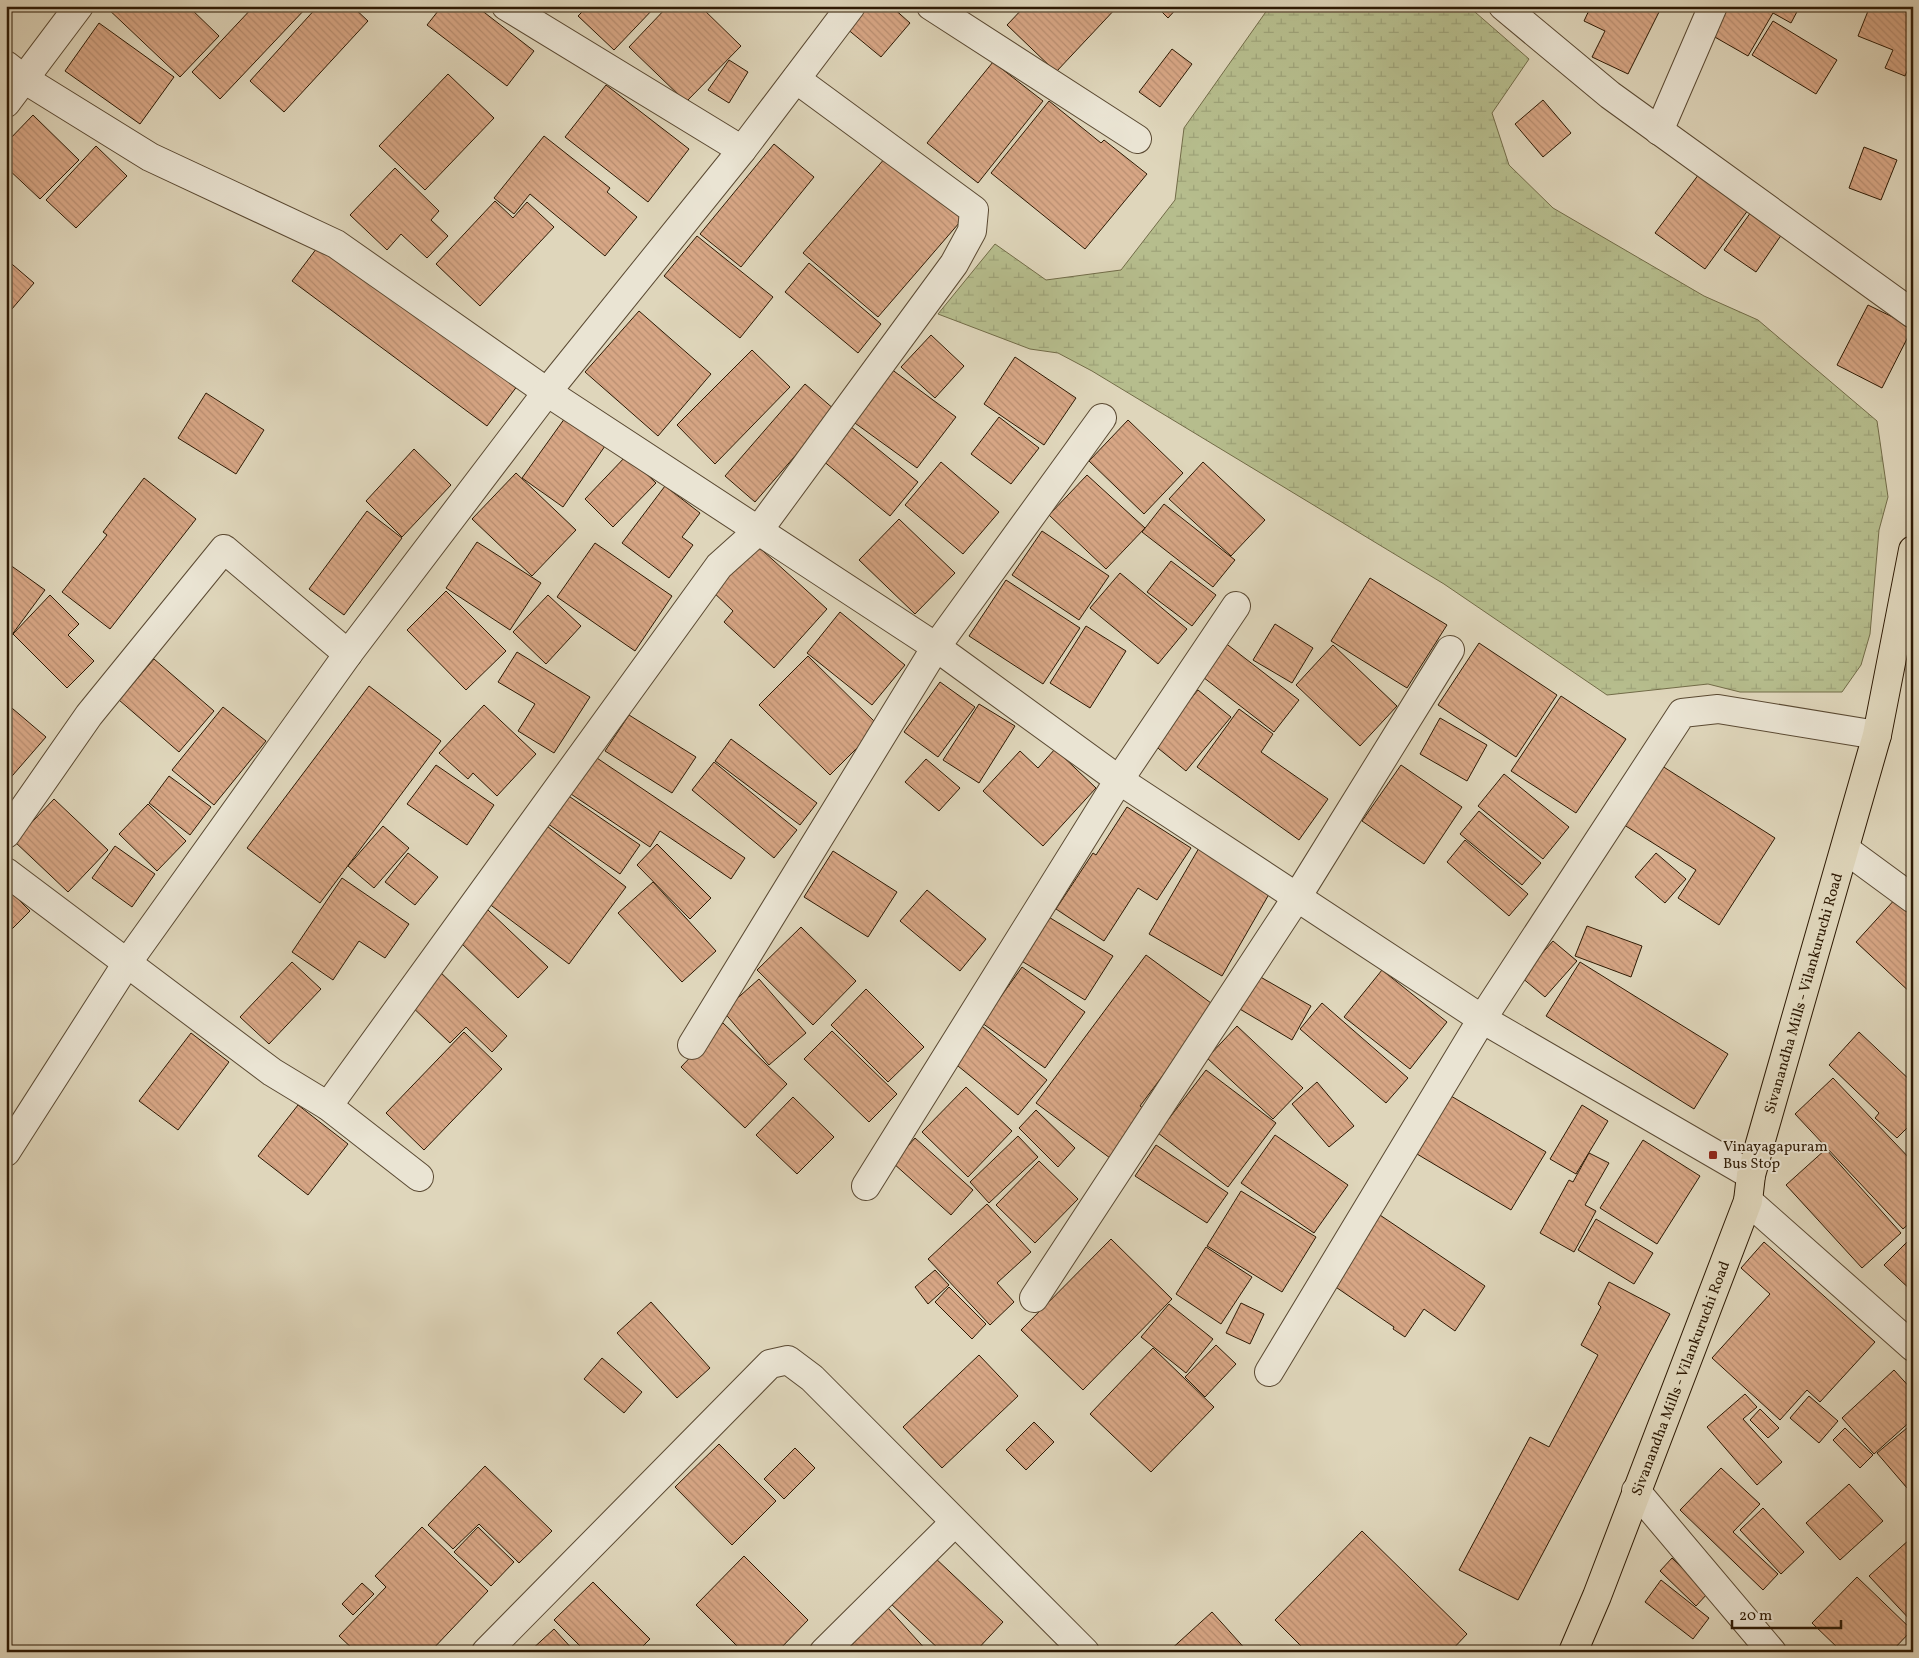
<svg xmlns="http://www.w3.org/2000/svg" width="1919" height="1658" font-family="Vollkorn,serif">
<defs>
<pattern id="wetland-marsh" width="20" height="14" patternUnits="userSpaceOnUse" patternTransform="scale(1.25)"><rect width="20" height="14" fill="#b6bd8d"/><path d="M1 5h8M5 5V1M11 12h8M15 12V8" fill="none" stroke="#9da278"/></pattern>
<pattern id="building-back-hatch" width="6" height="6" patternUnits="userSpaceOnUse" patternTransform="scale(1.25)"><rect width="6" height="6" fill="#d7a685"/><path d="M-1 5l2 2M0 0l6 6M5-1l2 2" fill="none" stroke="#b98e71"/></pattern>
</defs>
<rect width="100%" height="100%" fill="#dfd6bb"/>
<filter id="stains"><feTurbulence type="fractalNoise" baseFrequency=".004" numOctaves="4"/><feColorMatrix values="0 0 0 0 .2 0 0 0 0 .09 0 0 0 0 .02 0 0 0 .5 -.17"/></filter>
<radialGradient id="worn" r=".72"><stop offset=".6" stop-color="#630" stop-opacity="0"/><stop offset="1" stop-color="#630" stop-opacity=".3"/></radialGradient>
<polygon fill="url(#wetland-marsh)" stroke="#726c48" points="1270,6 1468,6 1529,59 1492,113 1509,165 1553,208 1704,296 1758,320 1877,421 1888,497 1879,530 1870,634 1861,665 1842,692 1740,692 1708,684 1607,695 1444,584 1092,371 1058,353 1030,349 938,314 995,244 1046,280 1121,270 1175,200 1184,128"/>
<g fill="url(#building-back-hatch)" stroke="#2e1a04">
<polygon points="105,6 188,6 219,36 180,77"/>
<polygon points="254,6 308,6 220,99 192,72"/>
<polygon points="318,6 352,6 368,21 284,112 250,81"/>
<polygon points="442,6 476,6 534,51 507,86 427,25"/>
<polygon points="588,6 656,6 614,50 578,16"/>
<polygon points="668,6 700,6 741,46 686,102 629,47"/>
<polygon points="864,6 891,6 910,23 881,57 846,28"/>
<polygon points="1025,6 1118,6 1056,72 1007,25"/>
<polygon points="1156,6 1179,6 1168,18"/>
<polygon points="1591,6 1662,6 1628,74 1592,57 1605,31 1584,21"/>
<polygon points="1721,6 1800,6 1791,23 1773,13 1748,56 1706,32"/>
<polygon points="1870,6 1913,6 1913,57 1905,76 1885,68 1893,50 1858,36"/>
<polygon points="1773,21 1837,60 1816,94 1752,55"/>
<polygon points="99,23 174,77 140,124 65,71"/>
<polygon points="1172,49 1192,64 1160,107 1139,92"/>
<polygon points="729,60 748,72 729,103 708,90"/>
<polygon points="993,62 1043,101 978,183 927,143"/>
<polygon points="448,74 494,118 425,190 379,146"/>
<polygon points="606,85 689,149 648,202 565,137"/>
<polygon points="1543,100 1571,133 1543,157 1515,124"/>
<polygon points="1049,101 1101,143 1104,140 1147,174 1085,249 991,173"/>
<polygon points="33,115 79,160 40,199 6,167 6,143"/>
<polygon points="544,136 610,188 607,192 637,217 605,256 530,194 514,214 494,198"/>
<polygon points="774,144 814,177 741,267 700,234"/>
<polygon points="96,146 127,176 76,228 46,200"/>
<polygon points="1864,147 1897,160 1881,200 1849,188"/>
<polygon points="892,150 966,215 878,317 803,253"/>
<polygon points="395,168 439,211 431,220 448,236 427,258 401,234 387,250 350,215"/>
<polygon points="1702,170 1751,206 1705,269 1655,233"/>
<polygon points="495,201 513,218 527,202 554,227 480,306 436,264"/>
<polygon points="1751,212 1782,234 1756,272 1724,250"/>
<polygon points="697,236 773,297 740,338 664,276"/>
<polygon points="323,240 518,385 487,426 292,281"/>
<polygon points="6,259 34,283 6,316"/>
<polygon points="809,263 881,324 858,353 785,292"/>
<polygon points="1868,305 1913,327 1882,388 1837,365"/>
<polygon points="639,311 711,374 658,436 585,372"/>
<polygon points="931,335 964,366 935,398 901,367"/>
<polygon points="752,350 790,387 715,464 677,425"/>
<polygon points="1015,357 1076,398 1044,445 984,404"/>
<polygon points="887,366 956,417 917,468 848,418"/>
<polygon points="805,384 835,410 755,502 725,476"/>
<polygon points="206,393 264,430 236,474 178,438"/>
<polygon points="999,417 1039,448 1011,484 971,454"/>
<polygon points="565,418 605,446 563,507 522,478"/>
<polygon points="1128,420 1183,473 1144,514 1089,461"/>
<polygon points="850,426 918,482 890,516 822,460"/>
<polygon points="414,449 451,485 402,537 366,501"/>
<polygon points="627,455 656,483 613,527 585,499"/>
<polygon points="941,462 999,512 963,554 905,505"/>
<polygon points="1203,462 1265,520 1231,556 1169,499"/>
<polygon points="516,473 576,530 532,576 472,519"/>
<polygon points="1087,475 1145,528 1106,569 1049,515"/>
<polygon points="144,478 196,519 110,629 62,592 107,535 103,532"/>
<polygon points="665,486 700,513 682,537 693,545 669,578 622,543"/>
<polygon points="1164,504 1235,560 1213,587 1142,532"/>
<polygon points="367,511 402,538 344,615 309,589"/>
<polygon points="899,519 955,573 915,614 859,560"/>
<polygon points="1042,531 1109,576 1079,620 1012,575"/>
<polygon points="752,541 827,609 774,668 724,622 733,611 709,588"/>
<polygon points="477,542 541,583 510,630 446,588"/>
<polygon points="595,543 672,596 635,651 557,597"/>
<polygon points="1171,561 1216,595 1192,626 1147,592"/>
<polygon points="6,562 45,590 11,636 6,633"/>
<polygon points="1120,573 1187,629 1158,664 1090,608"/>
<polygon points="1370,578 1447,625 1407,688 1331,641"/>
<polygon points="1006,580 1080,628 1043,684 969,636"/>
<polygon points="446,591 506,651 466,690 407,630"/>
<polygon points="50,595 79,624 68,635 94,661 67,688 13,634"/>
<polygon points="548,595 581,626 546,664 513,632"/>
<polygon points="840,612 905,665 872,705 807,653"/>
<polygon points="1275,624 1313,648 1292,683 1253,660"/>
<polygon points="1086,626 1126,651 1090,708 1050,683"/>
<polygon points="1224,642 1299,700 1274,732 1199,674"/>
<polygon points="1479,643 1557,695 1516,757 1438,705"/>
<polygon points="1333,645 1397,706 1360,746 1296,685"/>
<polygon points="517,652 590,697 554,753 518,731 535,704 498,682"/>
<polygon points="808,656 879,726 830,775 759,705"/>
<polygon points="154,659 214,711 179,752 119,700"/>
<polygon points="940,682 975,707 938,757 904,732"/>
<polygon points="369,686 441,741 320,903 247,848"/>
<polygon points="1198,690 1231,717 1186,771 1153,744"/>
<polygon points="1561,696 1626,739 1576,813 1511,771"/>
<polygon points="6,703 46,737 6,783"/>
<polygon points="979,704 1015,726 979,783 943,760"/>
<polygon points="484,705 536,754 497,796 473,773 468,779 439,753"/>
<polygon points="223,707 266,741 214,805 172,770"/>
<polygon points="1239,709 1273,734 1261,752 1328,799 1299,840 1197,767"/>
<polygon points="629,715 696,757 672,793 605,751"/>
<polygon points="1440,718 1487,745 1467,781 1420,754"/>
<polygon points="731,739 817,803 800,825 715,761"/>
<polygon points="1055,749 1096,788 1043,846 983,791 1020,751 1038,768"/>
<polygon points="591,754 745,858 731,879 660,831 650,847 565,790"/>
<polygon points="926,759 960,788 939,811 905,782"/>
<polygon points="714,762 797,830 774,858 692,790"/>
<polygon points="1659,764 1775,838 1719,925 1678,898 1696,870 1621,823"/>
<polygon points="436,765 494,805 467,845 407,804"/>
<polygon points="1401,765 1462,807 1424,864 1362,821"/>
<polygon points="1504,774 1569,827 1543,859 1478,806"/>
<polygon points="169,776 211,807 190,835 149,803"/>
<polygon points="560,790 640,845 620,874 541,819"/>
<polygon points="54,799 108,850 68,892 14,841"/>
<polygon points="148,804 186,841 157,871 119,834"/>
<polygon points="1127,807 1191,848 1157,900 1138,888 1104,941 1056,909 1093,853 1096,855"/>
<polygon points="1479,811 1541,863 1522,885 1460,834"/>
<polygon points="543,823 626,887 569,964 484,900"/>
<polygon points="383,826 409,848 374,888 348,866"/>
<polygon points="1465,840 1528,894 1509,916 1447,862"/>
<polygon points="657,844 711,898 690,919 637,865"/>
<polygon points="115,846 155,874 132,907 92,878"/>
<polygon points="1199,848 1272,889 1222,976 1149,934"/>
<polygon points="833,851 897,892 868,937 804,897"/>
<polygon points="408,853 438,877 415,905 385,882"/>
<polygon points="1656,853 1686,879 1665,903 1635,877"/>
<polygon points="342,878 409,924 385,958 359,941 333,980 292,952"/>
<polygon points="653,882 716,951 682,982 618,913"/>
<polygon points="6,887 30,911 6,935"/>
<polygon points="927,890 986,939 960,971 900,921"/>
<polygon points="1897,897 1913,912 1913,995 1856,942"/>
<polygon points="488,910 548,967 518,998 459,941"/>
<polygon points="1047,916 1113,956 1085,1000 1020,960"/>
<polygon points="1587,926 1642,946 1631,977 1575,956"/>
<polygon points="801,927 856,981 813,1025 757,970"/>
<polygon points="1553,941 1577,961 1545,997 1521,977"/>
<polygon points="1146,955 1215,1006 1140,1106 1146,1110 1110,1158 1036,1103"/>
<polygon points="292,962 321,989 269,1044 240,1017"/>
<polygon points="1580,962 1728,1054 1694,1109 1546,1016"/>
<polygon points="1022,967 1085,1012 1045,1068 982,1023"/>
<polygon points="437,969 507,1036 492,1052 466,1027 450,1043 406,1001"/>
<polygon points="1382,970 1447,1022 1410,1069 1344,1017"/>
<polygon points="1257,975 1311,1006 1292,1040 1238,1008"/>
<polygon points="759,979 806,1033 769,1065 723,1011"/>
<polygon points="866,989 924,1047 888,1082 831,1025"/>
<polygon points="1322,1003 1408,1078 1386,1103 1300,1029"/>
<polygon points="977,1022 1047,1080 1018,1115 947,1057"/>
<polygon points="723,1023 787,1084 745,1128 681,1067"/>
<polygon points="1237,1026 1303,1088 1273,1119 1207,1058"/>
<polygon points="832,1031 897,1094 869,1122 804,1059"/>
<polygon points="464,1032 502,1069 424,1150 386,1113"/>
<polygon points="1859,1032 1913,1083 1913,1122 1897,1138 1875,1118 1879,1113 1829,1065"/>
<polygon points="191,1033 229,1062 178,1130 139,1101"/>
<polygon points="1206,1070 1276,1123 1228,1187 1158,1133"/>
<polygon points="1833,1078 1913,1162 1913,1220 1903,1229 1795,1114"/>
<polygon points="1317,1082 1354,1126 1329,1147 1292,1104"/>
<polygon points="966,1087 1012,1131 968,1177 922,1132"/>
<polygon points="1451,1096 1546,1152 1511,1210 1417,1154"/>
<polygon points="793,1097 834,1137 797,1174 756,1135"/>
<polygon points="298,1105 348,1144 308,1195 258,1156"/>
<polygon points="1582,1105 1608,1121 1576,1174 1550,1159"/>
<polygon points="1036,1110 1075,1148 1058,1167 1019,1128"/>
<polygon points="1275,1135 1348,1185 1314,1233 1241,1183"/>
<polygon points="1018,1136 1038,1157 989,1203 970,1182"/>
<polygon points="915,1138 973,1190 951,1215 893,1163"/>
<polygon points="1643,1140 1700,1176 1657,1244 1600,1208"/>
<polygon points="1156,1145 1228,1193 1207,1223 1135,1176"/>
<polygon points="1826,1149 1901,1233 1862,1268 1786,1185"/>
<polygon points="1589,1153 1609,1163 1585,1205 1596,1211 1574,1252 1540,1233 1569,1180 1573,1182"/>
<polygon points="1039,1161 1078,1199 1035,1243 996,1205"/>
<polygon points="1241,1191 1316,1237 1282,1292 1207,1246"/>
<polygon points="987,1204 1031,1252 997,1283 1014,1302 990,1325 928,1259"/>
<polygon points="1374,1211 1485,1286 1455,1331 1424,1309 1405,1337 1393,1329 1394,1327 1327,1281"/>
<polygon points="1596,1219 1653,1253 1634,1284 1578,1250"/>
<polygon points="1913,1236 1913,1292 1884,1265"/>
<polygon points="1111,1239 1172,1299 1083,1390 1021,1330"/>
<polygon points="1764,1242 1875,1342 1820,1402 1807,1390 1780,1420 1712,1358 1770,1294 1741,1268"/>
<polygon points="1206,1247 1252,1277 1221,1324 1176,1294"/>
<polygon points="935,1270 949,1285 928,1304 915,1287"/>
<polygon points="1609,1282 1670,1314 1518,1600 1459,1570 1530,1437 1549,1447 1598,1355 1581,1345 1601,1307 1598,1304"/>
<polygon points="949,1287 986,1324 972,1339 935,1302"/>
<polygon points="651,1302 710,1368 677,1398 617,1333"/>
<polygon points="1241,1303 1264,1314 1250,1344 1226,1333"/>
<polygon points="1169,1304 1213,1339 1186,1373 1141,1337"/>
<polygon points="1216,1345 1236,1364 1205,1397 1185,1377"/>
<polygon points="1153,1348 1214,1407 1151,1472 1090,1414"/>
<polygon points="979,1355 1018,1396 942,1468 903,1427"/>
<polygon points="602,1358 642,1392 624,1413 584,1379"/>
<polygon points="1894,1370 1913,1391 1913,1419 1874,1454 1842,1418"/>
<polygon points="1745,1394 1757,1407 1743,1419 1782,1462 1757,1485 1707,1427"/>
<polygon points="1809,1396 1838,1421 1819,1443 1790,1418"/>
<polygon points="1760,1409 1779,1428 1768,1438 1750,1420"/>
<polygon points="1034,1422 1054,1442 1026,1470 1006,1450"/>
<polygon points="1913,1423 1913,1495 1877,1453"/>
<polygon points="1845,1428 1873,1455 1860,1468 1833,1440"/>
<polygon points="719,1444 776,1501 732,1545 675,1487"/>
<polygon points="795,1448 815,1468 784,1499 764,1479"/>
<polygon points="485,1466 552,1531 519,1563 479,1524 453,1549 428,1525"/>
<polygon points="1721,1468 1760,1504 1733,1532 1778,1574 1763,1590 1680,1510"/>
<polygon points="1849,1484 1883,1521 1840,1560 1806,1523"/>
<polygon points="1763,1508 1804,1552 1781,1574 1740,1530"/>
<polygon points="422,1527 488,1591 430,1652 356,1652 339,1636 386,1587 375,1576"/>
<polygon points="478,1527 514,1562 491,1586 454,1552"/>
<polygon points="1362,1531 1467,1634 1450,1652 1307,1652 1275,1620"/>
<polygon points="1910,1539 1913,1543 1913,1623 1869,1576"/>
<polygon points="744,1556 808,1620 777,1652 743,1652 696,1605"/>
<polygon points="933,1556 1003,1622 975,1652 942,1652 889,1602"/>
<polygon points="1672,1558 1708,1593 1696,1606 1660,1571"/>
<polygon points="1857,1577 1912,1630 1891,1652 1842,1652 1812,1623"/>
<polygon points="1661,1580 1709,1618 1693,1639 1645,1602"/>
<polygon points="593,1582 650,1639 637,1652 586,1652 554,1620"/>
<polygon points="362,1583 374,1594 353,1615 342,1604"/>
<polygon points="888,1608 928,1652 845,1652 843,1649"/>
<polygon points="1212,1612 1248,1652 1168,1652"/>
<polygon points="554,1629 575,1652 529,1652"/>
</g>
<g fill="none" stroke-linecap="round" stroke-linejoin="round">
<defs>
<g id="minor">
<polyline points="506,6 742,150"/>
<polyline points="931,6 1137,139"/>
<polyline points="1503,6 1610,95 1913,314"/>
<polyline points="6,65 24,79 150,157 336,244 547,392 936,647 1119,780 1482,1019 1751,1175"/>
<polyline points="6,103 79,6"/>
<polyline points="1659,131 1713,6"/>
<polyline points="6,834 89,715 224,549 348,654"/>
<polyline points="1845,849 1913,899"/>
<polyline points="6,872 272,1072 328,1106 419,1177"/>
<polyline points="692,1045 936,647 1102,418"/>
<polyline points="328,1106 719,566 758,531 954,264 972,231 974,210 804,85 797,78"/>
<polyline points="6,1152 127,963 348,654 547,392 742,150 851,6"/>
<polyline points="866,1186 1119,780 1236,606"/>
<polyline points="1748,1201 1913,1347"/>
<polyline points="1034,1298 1297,897 1450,650"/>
<polyline points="1269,1372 1482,1019 1682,713 1718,709 1877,735"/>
<polyline points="1636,1491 1772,1652"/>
<polyline points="486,1652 770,1364 788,1360 812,1378 1085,1652"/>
<polyline points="824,1652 954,1523"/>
</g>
<g id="major">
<path id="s1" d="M1573,1652L1597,1596L1748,1201L1751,1175L1877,735L1913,550"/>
</g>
</defs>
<use href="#minor" stroke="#5a4932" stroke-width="30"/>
<use href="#major" stroke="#2e1a04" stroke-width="30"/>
<use href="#minor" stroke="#eae4d3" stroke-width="28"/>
<use href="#major" stroke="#dfd6bb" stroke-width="28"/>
</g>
<rect fill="#8f2418" stroke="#eae4d3" stroke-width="2" x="1708" y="1150" width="10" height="10" rx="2.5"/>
<g text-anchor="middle" stroke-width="4" stroke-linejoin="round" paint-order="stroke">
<g font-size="15" fill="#2e1a04" stroke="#eae4d3">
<text dy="5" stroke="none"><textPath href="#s1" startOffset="699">Sivanandha Mills - Vilankuruchi Road</textPath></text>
<text dy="5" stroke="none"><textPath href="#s1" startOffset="294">Sivanandha Mills - Vilankuruchi Road</textPath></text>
</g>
<g font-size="15" fill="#2e1a04" stroke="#eae4d3" text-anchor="start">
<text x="1723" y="1151">Vinayagapuram<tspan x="1723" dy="17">Bus Stop</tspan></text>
</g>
</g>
<rect width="1919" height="1658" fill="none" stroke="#dfd6bb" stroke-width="25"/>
<rect x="8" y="8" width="1904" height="1643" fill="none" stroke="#2e1a04" stroke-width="2.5"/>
<rect x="12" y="12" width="1894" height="1633" fill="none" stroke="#2e1a04"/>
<path d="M1732 1620v8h109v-8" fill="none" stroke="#2e1a04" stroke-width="2.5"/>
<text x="1739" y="1620" font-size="15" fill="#2e1a04" stroke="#eae4d3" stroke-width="4" paint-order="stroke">20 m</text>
<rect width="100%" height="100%" filter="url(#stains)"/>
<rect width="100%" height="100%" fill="url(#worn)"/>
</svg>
